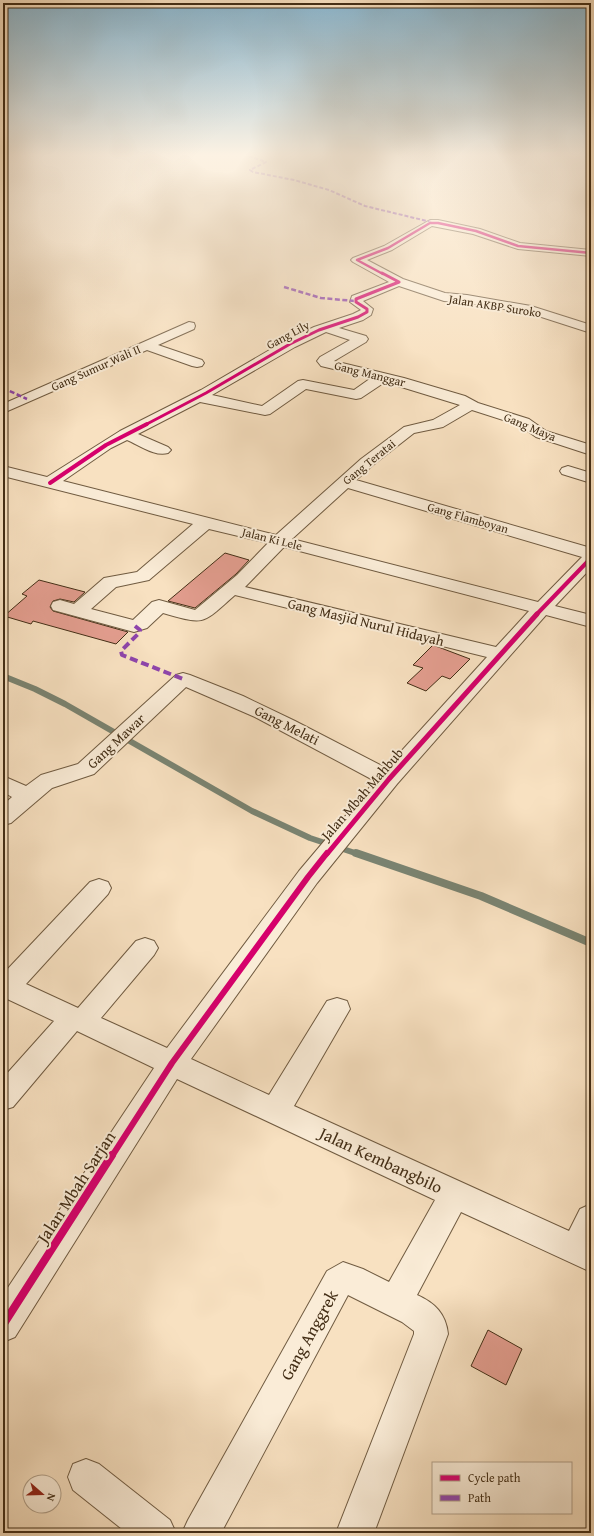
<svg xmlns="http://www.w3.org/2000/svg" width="594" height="1536" font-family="'Gentium Book Plus',serif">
<rect width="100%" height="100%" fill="#f8e1c1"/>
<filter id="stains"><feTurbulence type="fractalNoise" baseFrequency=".005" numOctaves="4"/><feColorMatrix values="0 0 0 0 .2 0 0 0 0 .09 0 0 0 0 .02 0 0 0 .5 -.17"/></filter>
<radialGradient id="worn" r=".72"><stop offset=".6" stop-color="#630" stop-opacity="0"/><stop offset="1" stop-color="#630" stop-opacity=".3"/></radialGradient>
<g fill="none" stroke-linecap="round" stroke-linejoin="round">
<polyline stroke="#7a8472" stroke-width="6" points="3,676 35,689 65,704 252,811 310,838 358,854"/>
<polyline stroke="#7a8472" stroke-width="8" points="356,853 481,896 591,943"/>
</g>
<g fill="#e59f91" stroke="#432e16">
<polygon points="225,553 249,560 236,574 195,608 168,601"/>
<polygon points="39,580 85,592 74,602 60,599 53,601 50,607 53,611 128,632 116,644 33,621 31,624 4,616 27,596 22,594"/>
<polygon points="433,645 470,659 450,679 442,676 426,691 407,683 423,668 413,665"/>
<polygon points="488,1330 522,1349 506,1385 471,1366"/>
</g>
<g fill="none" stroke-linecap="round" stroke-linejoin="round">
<defs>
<g id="minor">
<path d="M430,220H438L480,229L520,243L591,250V256L518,249L473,234L432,226L392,250L367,260L403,279L445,293L467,295L531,306L591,325V333L529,313L467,303L444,301L399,286L363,301L373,309L371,315L363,320L339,328L366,336L368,339L366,342L334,361L404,378L465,396L478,403L529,419L546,431L591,445V455L536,437L519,425L472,410L443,427L414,433L373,465L356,480L591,548V568L555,606L591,615V627L546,615L397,784L317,883L191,1059L269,1095L327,1001L337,998L347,1001L350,1009L294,1106L569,1231L580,1209L591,1204V1272L461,1212L417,1295C435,1303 446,1314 448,1334L374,1533H336L414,1334V1331L402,1322L348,1295L221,1533H182L188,1520L327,1271L343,1262L363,1269L389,1282L435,1200L177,1079L15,1337L3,1342V1295L154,1068L77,1031L13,1107L3,1110V1078L54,1021L3,997V974L90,882L99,879L108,882L111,888L108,894L26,984L78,1008L136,941L145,938L154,941L158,948L154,955L101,1018L167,1048L299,871L375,781L255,717L186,687L94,774L52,788L11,823L3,825V805L12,797L3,792V776L26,786L41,775L78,764L176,675L183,673L190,675L243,696L295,721L386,768L487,657L235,595C201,625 206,625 163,613L147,628L134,632L53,610L51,606L53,602L60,600L74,604L104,578L137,572L193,524L3,476V466L47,477L120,431L201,390L285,341L314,327L353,314L361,310L350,302L352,296L389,282L353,262L351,260L353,258L384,246ZM326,332L350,340L320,357L317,361L321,366L371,378L354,390L303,380L298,381L262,406L212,395L295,347ZM385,382L460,405L433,420L404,427L361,459L276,535L63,481L111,448L127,440C139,445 155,457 168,453L171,450L168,447L138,434L200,402L265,415L270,414L306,389L356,399L361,398ZM348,488L582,557L538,602L292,539ZM209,529L268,543L237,575L195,610L159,600L152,602L133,620L91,609L116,587L149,580ZM284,547L529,611L496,647L245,587Z"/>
<polygon points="189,322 194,323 195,326 194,329 158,345 202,360 204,363 202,366 197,367 192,366 147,350 3,413 3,404"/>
<polygon points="568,466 591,473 591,483 562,474 560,471 562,468"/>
<polygon points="86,1459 99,1464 170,1520 176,1533 127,1533 73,1490 68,1477 73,1464"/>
</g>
</defs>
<use href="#minor" stroke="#705b41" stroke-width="2"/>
<use href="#minor" fill="#faecd7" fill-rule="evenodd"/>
<polyline stroke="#8e44ad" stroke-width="2" stroke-dasharray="4 2" stroke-linecap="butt" points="243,154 266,162 250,170 253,172 294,180 329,190 365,206 431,222"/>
<g stroke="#8e44ad" stroke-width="2.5" stroke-dasharray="5 2.5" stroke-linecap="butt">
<polyline points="284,287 321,298 355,301"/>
<polyline points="3,388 27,399"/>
</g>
<polyline stroke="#8e44ad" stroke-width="4" stroke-dasharray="8 4" stroke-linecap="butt" points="135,626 140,630 140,632 121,651 122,655 183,679"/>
<defs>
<polyline id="cycleway-far5" points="383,274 357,260 388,248 430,223 438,223 476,231 518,246 591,253"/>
<polyline id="cycleway-far4" points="145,425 206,393 290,344 319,330 358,317 367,312 367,309 356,302 356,299 399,282 382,273"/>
<g id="cycleway-far3">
<polyline points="50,483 106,445 147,424"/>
<polyline points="536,615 591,558"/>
</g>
<polyline id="cycleway-far2" points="327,854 389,779 537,614"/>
<polyline id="cycleway-far1" points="112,1156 172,1063 308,877 327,853"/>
<polyline id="cycleway" points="3,1325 112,1155"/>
</defs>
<use href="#cycleway-far5" stroke="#faecd7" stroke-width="3.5"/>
<use href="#cycleway-far4" stroke="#faecd7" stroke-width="4.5"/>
<use href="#cycleway-far3" stroke="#faecd7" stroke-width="6"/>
<use href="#cycleway-far2" stroke="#faecd7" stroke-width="8"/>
<use href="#cycleway-far1" stroke="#faecd7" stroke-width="8"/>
<use href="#cycleway" stroke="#faecd7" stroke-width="10"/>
<use href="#cycleway-far5" stroke="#d6006c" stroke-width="2.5"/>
<use href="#cycleway-far4" stroke="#d6006c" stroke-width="3"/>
<use href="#cycleway-far3" stroke="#d6006c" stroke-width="4"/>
<use href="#cycleway-far2" stroke="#d6006c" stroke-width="5"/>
<use href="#cycleway-far1" stroke="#d6006c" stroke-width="6"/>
<use href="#cycleway" stroke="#d6006c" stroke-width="8"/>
</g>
<linearGradient id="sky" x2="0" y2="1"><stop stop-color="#8ab8d2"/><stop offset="0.42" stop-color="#fcf2e3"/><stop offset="1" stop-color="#fcf2e3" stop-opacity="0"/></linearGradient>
<rect width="594" height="369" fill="url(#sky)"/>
<g text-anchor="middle" stroke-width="4" stroke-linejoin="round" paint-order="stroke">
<g font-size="12" fill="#432e16" stroke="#faecd7">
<text transform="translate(495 306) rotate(9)" y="4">Jalan AKBP Suroko</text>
<text transform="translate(288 335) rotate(-28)" y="4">Gang Lily</text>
<text transform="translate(96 368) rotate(-24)" y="4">Gang Sumur Wali II</text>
<text transform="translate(370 374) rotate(14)" y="4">Gang Manggar</text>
<text transform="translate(530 427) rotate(23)" y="4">Gang Maya</text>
<text transform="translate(369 462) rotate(-39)" y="4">Gang Teratai</text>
<text transform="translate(468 518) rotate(16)" y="4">Gang Flamboyan</text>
<text transform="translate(272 539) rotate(14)" y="4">Jalan Ki Lele</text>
</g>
<g font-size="14" fill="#432e16" stroke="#faecd7">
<text transform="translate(366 622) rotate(14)" y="5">Gang Masjid Nurul Hidayah</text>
<text transform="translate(287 725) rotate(27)" y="5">Gang Melati</text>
<text transform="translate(116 741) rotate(-43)" y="5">Gang Mawar</text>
<text transform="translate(362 794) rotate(-49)" y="5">Jalan Mbah Mahbub</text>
</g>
<g font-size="17" fill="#432e16" stroke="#faecd7">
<text transform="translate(381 1160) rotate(25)" y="6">Jalan Kembangbilo</text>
<text transform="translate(76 1187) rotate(-57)" y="6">Jalan Mbah Sarjan</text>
<text transform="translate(309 1335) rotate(-61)" y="6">Gang Anggrek</text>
</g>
</g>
<rect width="594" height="1536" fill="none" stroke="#f8e1c1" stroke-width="16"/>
<rect x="4" y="4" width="586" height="1528" fill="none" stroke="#432e16" stroke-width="2"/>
<rect x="8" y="8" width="578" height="1520" fill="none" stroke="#432e16"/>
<rect x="432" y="1462" width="140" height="52" fill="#faecd7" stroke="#b1a08a"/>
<rect x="440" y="1475" width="20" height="6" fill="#d6006c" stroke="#b1a08a"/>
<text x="468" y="1482" font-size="12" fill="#432e16">Cycle path</text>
<rect x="440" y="1495" width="20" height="6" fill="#8e44ad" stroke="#b1a08a"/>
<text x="468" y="1502" font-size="12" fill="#432e16">Path</text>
<g transform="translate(42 1494) rotate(110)"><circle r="19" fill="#faecd7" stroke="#b1a08a"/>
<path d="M0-3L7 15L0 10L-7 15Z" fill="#8f2418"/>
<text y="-6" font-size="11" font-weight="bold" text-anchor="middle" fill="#432e16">N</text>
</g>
<rect width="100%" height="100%" filter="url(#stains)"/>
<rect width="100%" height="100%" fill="url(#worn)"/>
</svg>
